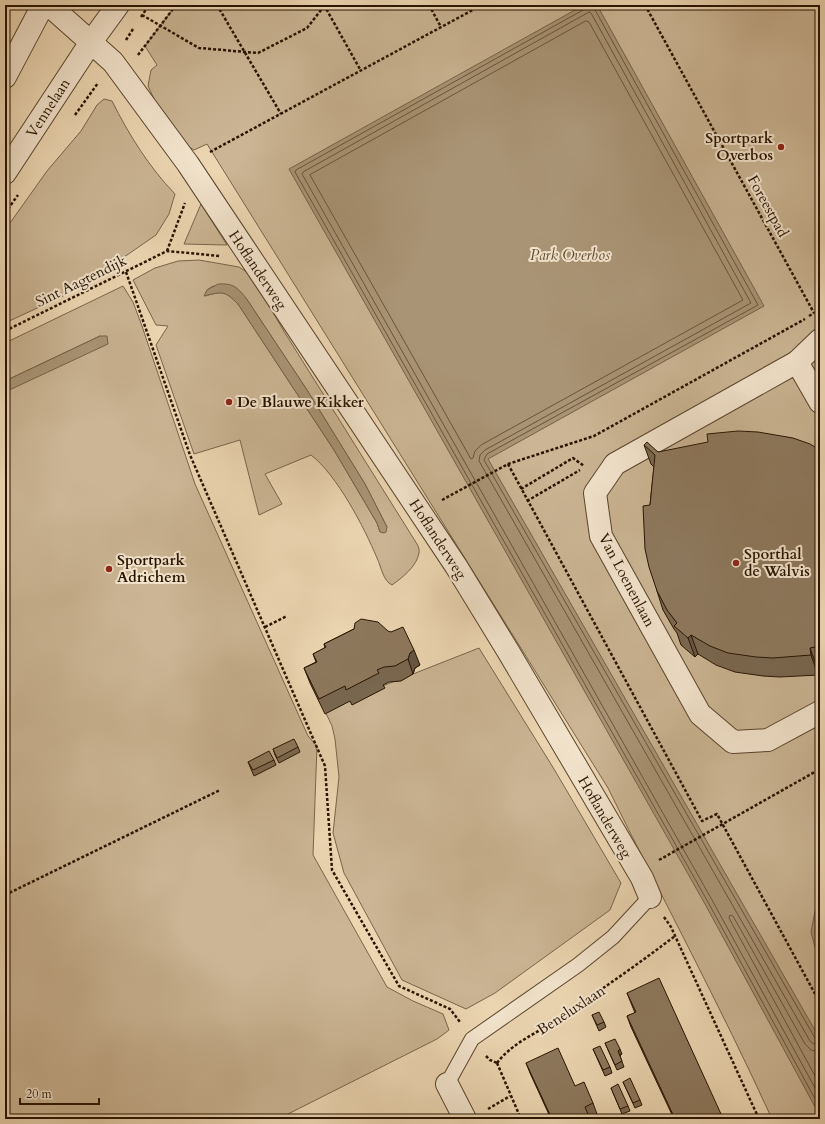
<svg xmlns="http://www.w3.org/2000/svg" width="825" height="1124" font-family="Cardo,serif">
<rect width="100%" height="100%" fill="#ecd6b2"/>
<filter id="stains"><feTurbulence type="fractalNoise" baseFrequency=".005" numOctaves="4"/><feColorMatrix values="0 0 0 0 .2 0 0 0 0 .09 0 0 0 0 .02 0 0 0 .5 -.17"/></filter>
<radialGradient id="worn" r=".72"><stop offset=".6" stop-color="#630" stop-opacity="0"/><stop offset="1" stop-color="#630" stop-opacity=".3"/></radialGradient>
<g fill="#cbb594" stroke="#79644a" fill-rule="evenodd">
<path d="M176,5H820V1119H772C721,1007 662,898 608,788L207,144L194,150L171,135L148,86L151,70L157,65L145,46Z"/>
<path d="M104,99L112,101C129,135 149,167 175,194L169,214L156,235L114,264L63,296L5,323V230L47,171L81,131L97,105Z"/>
<polygon points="201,204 227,245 184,244"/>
<path d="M199,260L239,267L251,275L285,333L417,544C418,546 420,550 419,553C417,566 402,578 392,585C383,581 381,566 377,558C364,527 337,475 311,455L265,474L282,504L259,515L240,440L194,454L156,345L168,326L156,325L133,280L155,268L178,261ZM213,286L246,298L307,390L365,484L387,527L380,532L377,523L334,450L238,304C225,291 223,291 205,296L207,290Z"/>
<polygon points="123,286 133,302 142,326 195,484 308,736 317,746 313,855 387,987 413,1001 443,1014 449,1030 437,1039 278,1119 5,1119 5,386 100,336 5,381 5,343"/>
<polygon points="479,648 554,769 621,883 610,910 495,993 466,1009 402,980 344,873 333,833 339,777 335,739 332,726 324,709"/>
</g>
<g fill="#a99475" stroke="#756046">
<polygon points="584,5 597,5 764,306 488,459 820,1039 820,1116 705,904 289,169"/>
<path d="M218,284C233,283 237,287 246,298L307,390L365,484L387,527L386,532L384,533L380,532L377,523L334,450L238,304C225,291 223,291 204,296L207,290Z"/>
<polygon points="100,336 107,336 108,344 5,392 5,381"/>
<polygon points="820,886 820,966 811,932"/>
</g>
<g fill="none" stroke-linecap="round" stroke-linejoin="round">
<g stroke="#68543a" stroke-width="1">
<polyline points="585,5 583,10 296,170 295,172 708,902 820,1108"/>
<polyline points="593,5 594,8 758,305 487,454 484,460 815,1038 820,1041"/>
<polygon points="586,21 589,22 743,300 481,445 475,451 473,458 471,459 310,175"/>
<polyline points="820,906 815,932 820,951"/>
<polyline points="820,1046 814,1044 810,1041 479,461 480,455 485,450 751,303 591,13 589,12 303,172 302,174 712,900 820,1097"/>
<polyline points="820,1052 811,1050 805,1044 733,916 730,915 729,918 820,1085"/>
</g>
<defs>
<polyline id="service" points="447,1084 472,1039 578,965 613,937 650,897"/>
<g id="minor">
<polyline points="49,5 113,62 188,164 456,566 508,651 642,878 650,897"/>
<polyline points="5,77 43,5"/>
<polyline points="820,340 797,362 615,464 595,493 601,536 700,714 733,742 768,740 820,712"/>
<polyline points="797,362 820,402"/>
<polyline points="447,1084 465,1119"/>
</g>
<polyline id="tertiary" points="5,173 91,42 118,5"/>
</defs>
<use href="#service" stroke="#58442c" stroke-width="16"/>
<use href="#minor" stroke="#58442c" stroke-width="24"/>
<use href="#tertiary" stroke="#58442c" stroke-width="24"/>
<g stroke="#271300" stroke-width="2.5" stroke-dasharray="3 2" stroke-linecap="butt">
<polyline points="217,5 281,114"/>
<polyline points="324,5 361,71"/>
<polyline points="429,5 441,27"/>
<polyline points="645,5 814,313"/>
<polyline points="142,15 199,48 258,53 307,28 325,5"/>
<polyline points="141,17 149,5"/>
<polyline points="126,40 133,29"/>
<polyline points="138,55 176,5"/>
<polyline points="75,115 98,83"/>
<polyline points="210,152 482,5"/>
<polyline points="5,213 18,195"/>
<polyline points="167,251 185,203"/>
<polyline points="126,272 190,455 325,766 332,870 399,986 450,1009 460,1022"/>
<polyline points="809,316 814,313"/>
<polyline points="5,331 167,251 220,256"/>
<polyline points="508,464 702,821 717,814 820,1003"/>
<polyline points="521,489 573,458 584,466"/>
<polyline points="442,500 508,464 594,436 805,319"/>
<polyline points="527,501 580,470"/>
<polyline points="265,627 287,616"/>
<polyline points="659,860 820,769"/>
<polyline points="5,895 220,790"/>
<polyline points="664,917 671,927 759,1119"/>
<polyline points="486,1056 490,1060 497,1063"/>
<path d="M497,1063C513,1042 536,1034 558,1019C598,992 637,965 675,936"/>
<polyline points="497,1063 521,1119"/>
<polyline points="488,1109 510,1096"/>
</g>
<use href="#service" stroke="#f3e4cd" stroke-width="14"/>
<use href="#minor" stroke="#f3e4cd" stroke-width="22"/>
<use href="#tertiary" stroke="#f3e4cd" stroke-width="22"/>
</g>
<g fill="#796750" stroke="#271300">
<polygon points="644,445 658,452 820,450 820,666 817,667 818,675 780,677 763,676 735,672 716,665 698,654 695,657 681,645 677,633 674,629 663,610 657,591 650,505 654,467 651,464"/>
<polygon points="354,629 420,665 415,668 413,674 401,681 389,682 383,685 385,688 352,705 350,701 325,714 310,683 304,668 316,662 313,654 325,648 324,644"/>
<polygon points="298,747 300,752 279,763 275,755 273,749"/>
<polygon points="274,760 276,765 254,776 248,762"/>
<polygon points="627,993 721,1114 723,1119 674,1119 631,1027 627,1016 635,1013"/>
<polygon points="592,1015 604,1022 606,1027 599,1031"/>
<polygon points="605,1043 622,1054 620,1056 624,1067 617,1070"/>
<polygon points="593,1049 610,1067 612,1073 605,1076"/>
<polygon points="526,1063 575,1086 593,1103 597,1114 589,1117 590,1119 551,1119 530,1073"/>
<polygon points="623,1082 640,1100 642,1105 635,1108"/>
<polygon points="611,1088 628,1106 630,1111 622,1114"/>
</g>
<g fill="#635441" stroke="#271300">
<polygon points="691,635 698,654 695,657 688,638"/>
<polygon points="810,648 817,667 818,675 811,655"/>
<polygon points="414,650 420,665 415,668 413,674 408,659 410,653"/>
<polygon points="620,1049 622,1054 619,1056 618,1051"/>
</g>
<g fill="#8d785d" stroke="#271300">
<polygon points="738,431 758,432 793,438 810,444 820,450 820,646 810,648 811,655 773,658 756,657 728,653 710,646 691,635 688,638 674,626 677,623 667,610 657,591 649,567 645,549 643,506 650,505 655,455 644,445 647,442 658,452 708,442 707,434"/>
<polygon points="361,619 378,622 388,631 391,632 403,627 414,650 410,653 408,659 395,666 384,667 377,670 379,673 346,690 345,686 319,699 304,668 317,662 313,654 326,647 324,644 354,629 355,623"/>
<polygon points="294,739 298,747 277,758 273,749"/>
<polygon points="269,751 274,760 253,770 248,762"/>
<polygon points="659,978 721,1114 711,1119 675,1119 627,1016 636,1012 627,993"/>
<polygon points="599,1012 604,1022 597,1025 592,1015"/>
<polygon points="615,1039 620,1049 618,1051 622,1061 615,1065 605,1043"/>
<polygon points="600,1046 610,1067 603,1070 593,1049"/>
<polygon points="558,1048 575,1086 584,1082 593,1103 585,1107 590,1119 552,1119 526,1063"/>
<polygon points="630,1078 640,1100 633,1103 623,1082"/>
<polygon points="618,1084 628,1106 620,1109 611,1088"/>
<polygon points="648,1117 649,1119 644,1119"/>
</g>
<g fill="#8f2418" stroke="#f3e4cd" stroke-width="1.5">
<circle cx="781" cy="147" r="4"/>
<circle cx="229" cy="402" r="4"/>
<circle cx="736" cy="563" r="4"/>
<circle cx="109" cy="569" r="4"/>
</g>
<g text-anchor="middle" stroke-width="4" stroke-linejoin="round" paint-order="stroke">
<g font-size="15" fill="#271300" stroke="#f3e4cd">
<text transform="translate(48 108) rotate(-57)" y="5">Vennelaan</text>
<text transform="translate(768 206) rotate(61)" y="5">Foreestpad</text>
<text transform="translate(258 270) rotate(56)" y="5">Hoflanderweg</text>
<text transform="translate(81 281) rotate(-26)" y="5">Sint Aagtendijk</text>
<text transform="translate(438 539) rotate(57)" y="5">Hoflanderweg</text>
<text transform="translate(627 580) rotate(62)" y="5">Van Loenenlaan</text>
<text transform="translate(605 817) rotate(60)" y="5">Hoflanderweg</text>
<text transform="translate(571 1010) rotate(-33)" y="5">Beneluxlaan</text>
</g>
<g font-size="15" font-weight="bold" fill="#271300" stroke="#f3e4cd" text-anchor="start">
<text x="773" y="143" text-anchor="end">Sportpark<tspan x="773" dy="17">Overbos</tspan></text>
<text x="237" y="407">De Blauwe Kikker</text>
<text x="744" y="559">Sporthal<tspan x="744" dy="17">de Walvis</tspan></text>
<text x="117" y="565">Sportpark<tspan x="117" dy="17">Adrichem</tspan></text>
</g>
<g font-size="15" font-style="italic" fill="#604c34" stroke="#f3e4cd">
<text x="570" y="260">Park Overbos</text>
</g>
</g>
<rect width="825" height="1124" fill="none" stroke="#ecd6b2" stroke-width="20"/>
<rect x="6" y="6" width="813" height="1112" fill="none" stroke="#271300" stroke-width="2"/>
<rect x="10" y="10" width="805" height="1104" fill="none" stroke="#271300"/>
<path d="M20 1098v6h79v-6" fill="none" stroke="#271300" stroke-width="2"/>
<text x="26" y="1098" font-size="12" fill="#271300" stroke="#f3e4cd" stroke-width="3" paint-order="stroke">20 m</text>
<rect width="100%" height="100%" filter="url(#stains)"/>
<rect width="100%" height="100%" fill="url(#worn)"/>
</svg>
